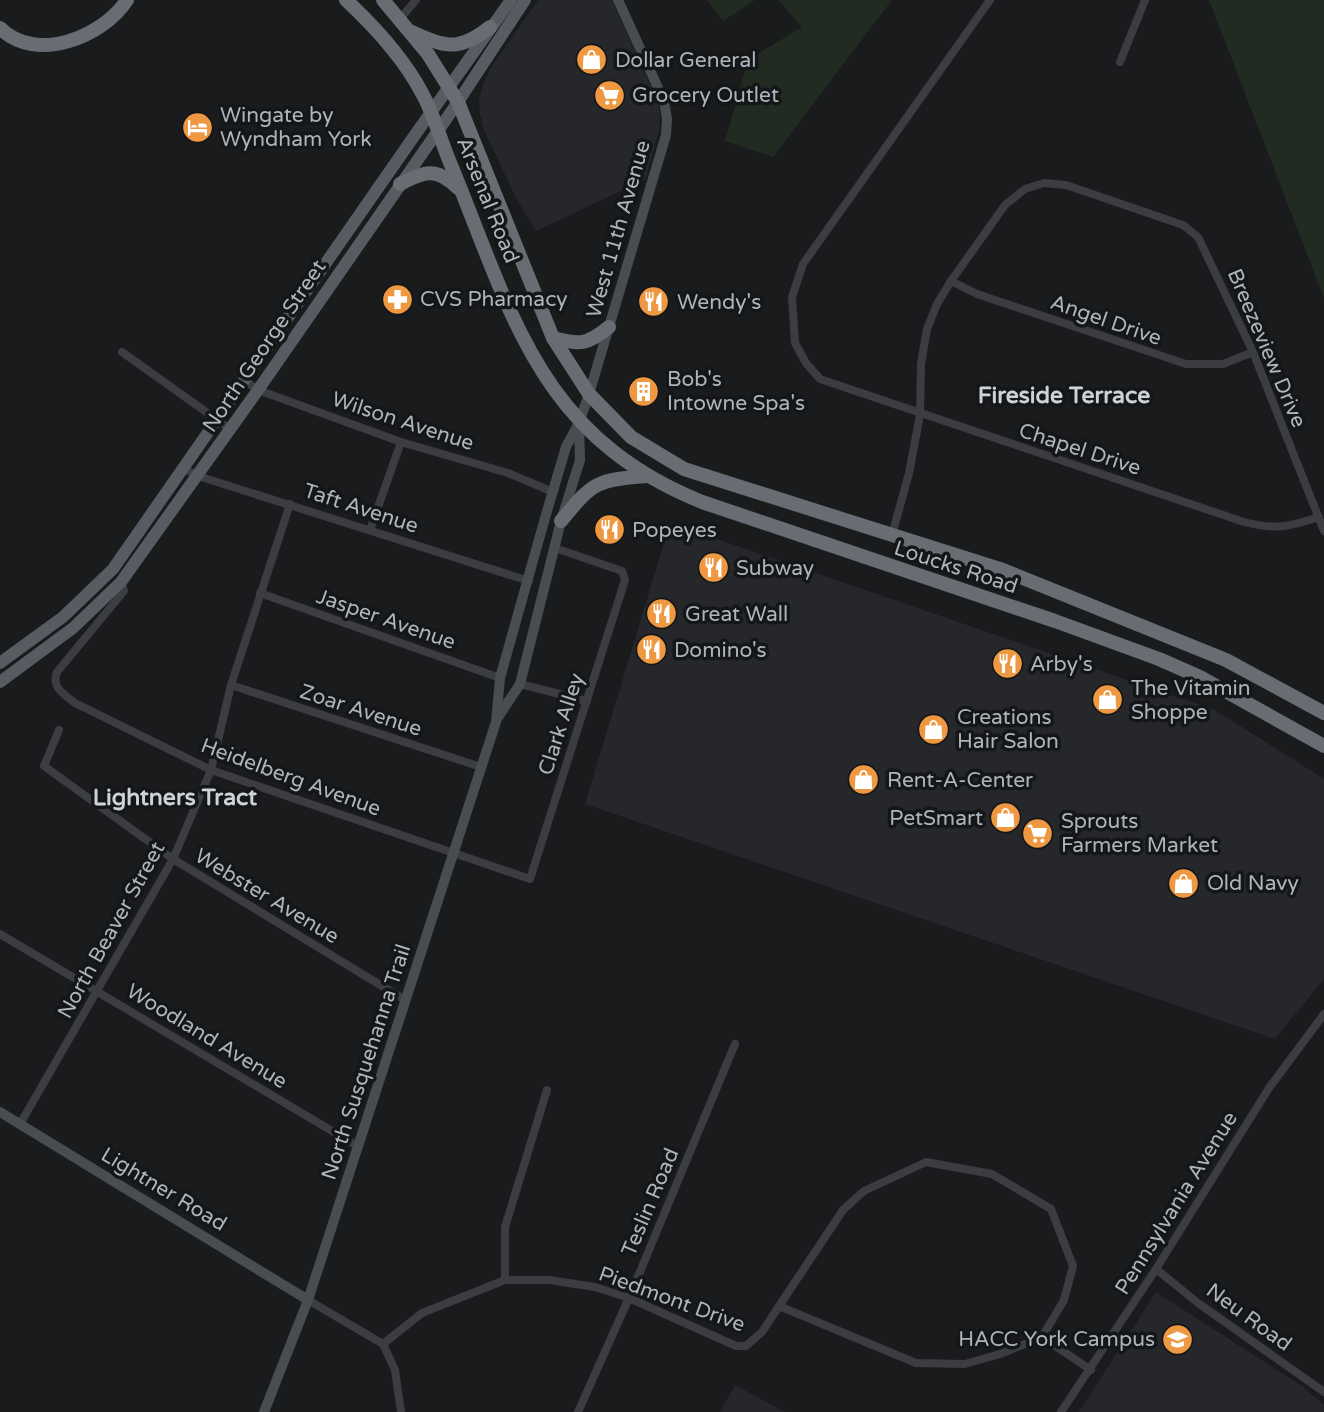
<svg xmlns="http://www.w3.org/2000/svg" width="1324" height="1412" font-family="'Varela Round',sans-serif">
<rect width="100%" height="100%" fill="#1a1b1d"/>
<g fill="#26272a">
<polygon points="538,0 612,0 659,105 660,126 646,179 536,231 517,200 484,130 480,114 479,99 484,81 494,63"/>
<polygon points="670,523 1215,710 1324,779 1324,979 1275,1039 585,804"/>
<polygon points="1156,1292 1302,1386 1324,1405 1324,1412 1079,1412"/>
<polygon points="735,1385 785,1412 720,1412"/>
</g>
<g fill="#222b22">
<polygon points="707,0 755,0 723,21"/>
<polygon points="778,0 892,0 773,157 725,141 748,60 802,27"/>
<polygon points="1209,0 1324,0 1324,298"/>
</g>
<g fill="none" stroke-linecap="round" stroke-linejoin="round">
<g stroke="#3b3d42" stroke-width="8">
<path d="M990,0L803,264L792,297L795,343L806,363L820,379L1244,522C1275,530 1288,527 1319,517"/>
<polyline points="400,19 416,0"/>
<polyline points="1120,62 1145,0"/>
<polyline points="951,281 977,294 1186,364 1223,364 1253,352"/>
<polyline points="122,352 230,429"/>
<polyline points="244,380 258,390 401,442 508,473 553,492"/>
<polyline points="183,468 198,476 529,581"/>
<polyline points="370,530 401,442"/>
<polyline points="892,535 909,473 920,415 921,364 927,329 937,304 951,281 1005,205 1025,189 1044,183 1066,185 1183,225 1198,237 1253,352 1324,531"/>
<path d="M121,582L124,591L57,672C51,688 64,694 75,703L211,770L530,879L625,580L622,571L555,548"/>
<polyline points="260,593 500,678"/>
<polyline points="520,684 587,701"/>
<polyline points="231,685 481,767"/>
<polyline points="59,730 44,766 173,859 405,1000"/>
<polyline points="0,934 359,1147"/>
<polyline points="20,1124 173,859 211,770 231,685 290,504"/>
<polyline points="1156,1269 1198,1303 1324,1392"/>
<polyline points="505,1280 505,1227 547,1090"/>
<polyline points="308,1300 383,1344 395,1370 401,1412"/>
<polyline points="1042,1337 1091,1370"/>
<polyline points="383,1344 422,1313 505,1280 549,1280 595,1287 629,1298 736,1346 746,1346 762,1332 779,1306 843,1210 864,1191 926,1162 992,1174 1051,1209 1073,1266 1064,1300 1042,1337 1000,1354 965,1364 916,1363 779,1306"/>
<polyline points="578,1412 629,1298 735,1044"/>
<polyline points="1061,1412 1156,1269 1269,1088 1324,1014"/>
</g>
<g stroke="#494d52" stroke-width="10">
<polyline points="497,719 520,684 561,521 580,460 579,424"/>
<polyline points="0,1112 308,1300"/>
<polyline points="264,1412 308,1300 496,722 500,678 545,518 566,447 579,423 589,394 666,135 667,119 664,101 618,0"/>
</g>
<g stroke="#585b61" stroke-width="12">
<polyline points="0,663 63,617 113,569 417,132 511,0"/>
<polyline points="0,682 73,628 121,582 258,390 458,102 525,0"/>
</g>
<g stroke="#686c73" stroke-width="14">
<path d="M346,0C375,27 405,60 423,95C435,117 441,142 451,165C512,313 538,436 702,502L1055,621L1159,659L1202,678L1324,746"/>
<polyline points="383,0 428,54 458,102 553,338 589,394 631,437 684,469 1003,570 1226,660 1324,713"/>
<path d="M0,28C36,64 103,37 127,0"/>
<path d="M412,32C446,48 460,51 490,27"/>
<path d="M400,184C424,171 437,167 458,188"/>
<path d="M553,338C580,345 587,345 609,327"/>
<path d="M561,521C593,482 596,480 647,476"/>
</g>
</g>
<defs>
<symbol id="shop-disc" viewBox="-11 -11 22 22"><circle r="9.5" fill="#ee9841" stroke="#151618"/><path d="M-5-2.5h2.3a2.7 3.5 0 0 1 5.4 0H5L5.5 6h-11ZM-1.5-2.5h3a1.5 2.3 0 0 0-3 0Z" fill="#fff"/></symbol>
<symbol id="supermarket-disc" viewBox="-11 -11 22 22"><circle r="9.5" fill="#ee9841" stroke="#151618"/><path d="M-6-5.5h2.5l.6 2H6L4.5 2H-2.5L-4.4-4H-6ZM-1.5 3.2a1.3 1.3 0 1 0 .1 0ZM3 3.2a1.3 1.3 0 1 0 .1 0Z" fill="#fff"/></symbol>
<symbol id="hotel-disc" viewBox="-11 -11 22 22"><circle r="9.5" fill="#ee9841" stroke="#151618"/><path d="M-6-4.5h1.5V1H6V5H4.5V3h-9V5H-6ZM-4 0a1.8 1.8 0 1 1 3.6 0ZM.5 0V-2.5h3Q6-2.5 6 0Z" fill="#fff"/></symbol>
<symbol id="pharmacy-disc" viewBox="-11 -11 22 22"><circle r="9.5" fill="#ee9841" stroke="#151618"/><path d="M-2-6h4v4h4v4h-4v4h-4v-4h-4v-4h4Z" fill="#fff"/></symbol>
<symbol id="restaurant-disc" viewBox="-11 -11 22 22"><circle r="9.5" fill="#ee9841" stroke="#151618"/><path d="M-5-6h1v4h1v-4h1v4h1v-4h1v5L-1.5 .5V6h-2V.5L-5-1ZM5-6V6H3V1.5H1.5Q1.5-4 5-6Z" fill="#fff"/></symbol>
<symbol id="building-disc" viewBox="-11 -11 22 22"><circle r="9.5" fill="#ee9841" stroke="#151618"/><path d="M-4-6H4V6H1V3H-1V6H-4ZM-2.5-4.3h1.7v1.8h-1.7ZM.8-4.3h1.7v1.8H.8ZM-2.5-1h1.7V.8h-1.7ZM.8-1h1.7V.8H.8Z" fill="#fff"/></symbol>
<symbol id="university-disc" viewBox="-11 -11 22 22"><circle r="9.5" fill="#ee9841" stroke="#151618"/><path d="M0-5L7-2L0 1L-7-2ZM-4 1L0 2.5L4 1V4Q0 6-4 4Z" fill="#fff"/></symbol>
</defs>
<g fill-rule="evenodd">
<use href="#shop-disc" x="574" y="42" width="35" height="35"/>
<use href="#supermarket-disc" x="592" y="78" width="35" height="35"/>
<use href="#hotel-disc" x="180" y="110" width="35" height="35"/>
<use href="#pharmacy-disc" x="380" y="282" width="35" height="35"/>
<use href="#restaurant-disc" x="636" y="284" width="35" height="35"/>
<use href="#building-disc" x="626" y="374" width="35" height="35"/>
<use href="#restaurant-disc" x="592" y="512" width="35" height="35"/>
<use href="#restaurant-disc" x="696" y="550" width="35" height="35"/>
<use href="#restaurant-disc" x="644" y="596" width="35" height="35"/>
<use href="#restaurant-disc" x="634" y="632" width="35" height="35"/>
<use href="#restaurant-disc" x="990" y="646" width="35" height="35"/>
<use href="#shop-disc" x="1090" y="682" width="35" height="35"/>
<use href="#shop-disc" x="916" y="712" width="35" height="35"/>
<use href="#shop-disc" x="846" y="762" width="35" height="35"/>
<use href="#shop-disc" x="988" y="800" width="35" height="35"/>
<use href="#supermarket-disc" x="1020" y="816" width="35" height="35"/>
<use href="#shop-disc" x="1166" y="866" width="35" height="35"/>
<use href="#university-disc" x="1160" y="1322" width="35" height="35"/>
</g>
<g text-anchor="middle" stroke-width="7" stroke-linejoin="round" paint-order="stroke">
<g font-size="21" fill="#adb4bc" stroke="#151618" text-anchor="start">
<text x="615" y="67">Dollar General</text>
<text x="632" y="102">Grocery Outlet</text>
<text x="220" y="122">Wingate by<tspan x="220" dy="24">Wyndham York</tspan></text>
<text x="420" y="306">CVS Pharmacy</text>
<text x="677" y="309">Wendy's</text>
<text x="667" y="386">Bob's<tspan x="667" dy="24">Intowne Spa's</tspan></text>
<text x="632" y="537">Popeyes</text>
<text x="736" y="575">Subway</text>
<text x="685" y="621">Great Wall</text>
<text x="674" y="657">Domino's</text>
<text x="1030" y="671">Arby's</text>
<text x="1131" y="695">The Vitamin<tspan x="1131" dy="24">Shoppe</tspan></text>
<text x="957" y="724">Creations<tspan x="957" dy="24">Hair Salon</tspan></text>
<text x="887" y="787">Rent-A-Center</text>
<text x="983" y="825" text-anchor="end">PetSmart</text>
<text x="1061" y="828">Sprouts<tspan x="1061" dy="24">Farmers Market</tspan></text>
<text x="1207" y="890">Old Navy</text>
<text x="1155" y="1346" text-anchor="end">HACC York Campus</text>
</g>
<g font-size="21" fill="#adb4bc" stroke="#151618">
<text transform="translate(488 200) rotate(68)" y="7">Arsenal Road</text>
<text transform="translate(618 229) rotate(-74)" y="7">West 11th Avenue</text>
<text transform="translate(1106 320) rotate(19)" y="7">Angel Drive</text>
<text transform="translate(264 346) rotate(-56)" y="7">North George Street</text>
<text transform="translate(1267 348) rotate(67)" y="7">Breezeview Drive</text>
<text transform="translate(403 421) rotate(18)" y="7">Wilson Avenue</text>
<text transform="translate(1080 449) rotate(18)" y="7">Chapel Drive</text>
<text transform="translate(361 508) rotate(18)" y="7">Taft Avenue</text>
<text transform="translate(956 567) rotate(18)" y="7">Loucks Road</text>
<text transform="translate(386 619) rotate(19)" y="7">Jasper Avenue</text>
<text transform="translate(361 710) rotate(18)" y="7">Zoar Avenue</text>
<text transform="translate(561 724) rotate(-72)" y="7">Clark Alley</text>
<text transform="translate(291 777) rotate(20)" y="7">Heidelberg Avenue</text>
<text transform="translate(267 896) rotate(31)" y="7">Webster Avenue</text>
<text transform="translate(111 930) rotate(-61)" y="7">North Beaver Street</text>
<text transform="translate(207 1036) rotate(31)" y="7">Woodland Avenue</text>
<text transform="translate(366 1062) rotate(-72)" y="7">North Susquehanna Trail</text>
<text transform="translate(164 1189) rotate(31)" y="7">Lightner Road</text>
<text transform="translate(650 1202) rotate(-67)" y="7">Teslin Road</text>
<text transform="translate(1176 1203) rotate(-58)" y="7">Pennsylvania Avenue</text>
<text transform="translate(672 1299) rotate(20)" y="7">Piedmont Drive</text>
<text transform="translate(1249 1317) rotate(36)" y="7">Neu Road</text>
</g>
<g font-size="23" font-weight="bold" fill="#ced2d8" stroke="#151618">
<text x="1064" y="403">Fireside Terrace</text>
<text x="175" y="805">Lightners Tract</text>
</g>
</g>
</svg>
